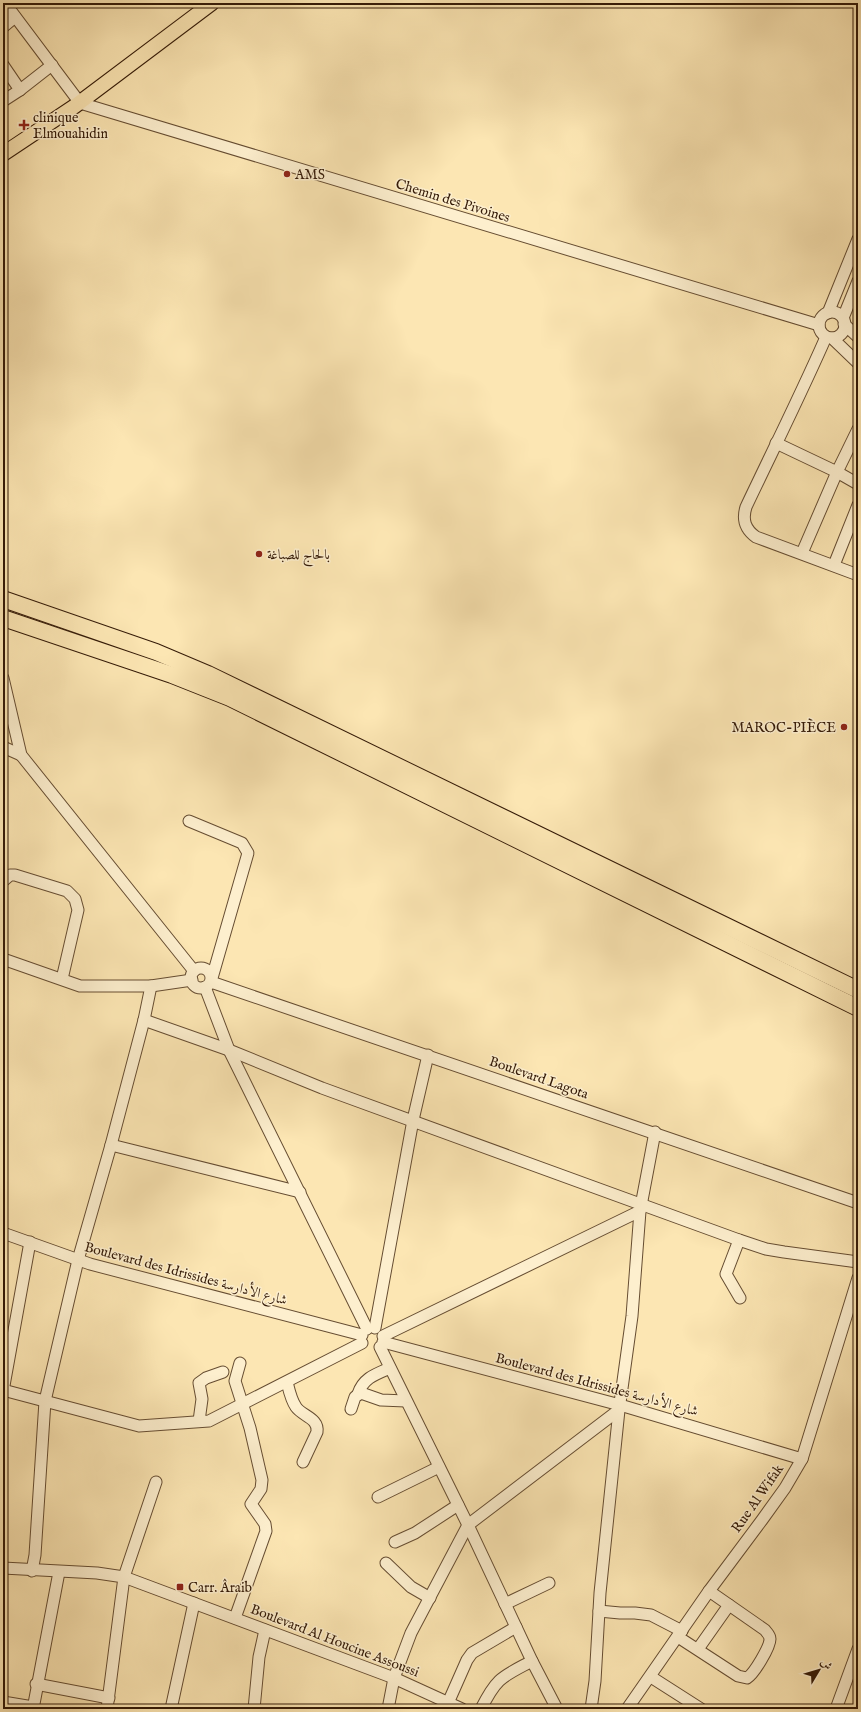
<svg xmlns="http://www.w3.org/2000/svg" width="861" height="1712" font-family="'IM FELL English',Amiri,serif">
<rect width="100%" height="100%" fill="#fce6b3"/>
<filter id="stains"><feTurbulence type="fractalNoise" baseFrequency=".005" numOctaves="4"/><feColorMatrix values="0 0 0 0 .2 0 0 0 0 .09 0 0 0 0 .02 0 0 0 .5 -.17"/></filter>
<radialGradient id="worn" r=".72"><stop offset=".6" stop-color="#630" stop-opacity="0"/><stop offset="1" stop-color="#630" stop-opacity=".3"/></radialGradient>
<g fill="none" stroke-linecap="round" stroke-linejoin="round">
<defs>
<g id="minor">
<polyline points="5,3 80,103 819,325"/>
<polyline points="3,27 15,17"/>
<polyline points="3,65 20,90"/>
<polyline points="3,101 20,90 52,65"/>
<circle cx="832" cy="325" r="13"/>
<polyline points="828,313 858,239"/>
<polyline points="843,318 858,281"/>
<polyline points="844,324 858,337"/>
<path d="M826,337C801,394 773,450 746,507C742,520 745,529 756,537L858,575"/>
<polyline points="832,338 858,363"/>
<polyline points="776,443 837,472 858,484"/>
<polyline points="802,553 837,472 858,429"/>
<polyline points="834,565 858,505"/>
<polyline points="3,678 21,755 194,971"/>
<polyline points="3,747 21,755"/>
<polyline points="189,821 242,843 248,853 212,978"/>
<polyline points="3,881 10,875 15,875 67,891 75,899 78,910 62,979"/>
<polyline points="3,959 80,986 151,986 192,980"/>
<circle cx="201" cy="978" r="10"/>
<polyline points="211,982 858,1203"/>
<polyline points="205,987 229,1050 367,1329"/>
<polyline points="144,1020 229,1050 322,1088 739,1240 766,1249 784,1252 858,1262"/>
<polyline points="111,1145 300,1192"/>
<polyline points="3,1233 90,1264 362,1335"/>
<polyline points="739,1240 726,1274 740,1298"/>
<polyline points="375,1328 413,1120 428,1055"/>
<polyline points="383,1336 640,1211"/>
<polyline points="383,1342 620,1405 802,1459"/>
<polyline points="380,1347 468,1525 532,1661 557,1709"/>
<path d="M287,1382C289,1390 291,1400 296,1407C302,1416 319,1418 317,1432L303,1462"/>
<polyline points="3,1390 139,1426 209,1421 362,1343"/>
<polyline points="3,1391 30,1242"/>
<path d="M358,1394C363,1378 376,1374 390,1368"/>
<polyline points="351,1409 355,1397 361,1393 381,1400 406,1401"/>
<polyline points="199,1421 202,1399 199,1383 206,1378 223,1372"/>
<polyline points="378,1497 439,1467"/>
<polyline points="395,1542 415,1533 458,1505"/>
<polyline points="386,1563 411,1587 430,1598"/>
<polyline points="3,1568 97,1573 124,1577 394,1678 462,1709"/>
<polyline points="32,1571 35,1555 45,1401 78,1260 111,1145 144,1020 151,986"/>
<polyline points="505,1604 549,1583"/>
<polyline points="599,1611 620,1613 635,1613 651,1615 682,1631"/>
<polyline points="235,1618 266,1531 265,1524 251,1504 261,1489 262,1480 250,1428 235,1381 240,1363"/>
<path d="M678,1637L738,1676L747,1678C754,1674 770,1647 770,1639C770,1635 767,1633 765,1630L709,1591"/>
<polyline points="698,1649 729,1605"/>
<polyline points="651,1677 701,1709"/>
<polyline points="36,1684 109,1698"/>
<polyline points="3,1702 33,1707"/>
<polyline points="448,1703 467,1660 472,1653 516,1627"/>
<polyline points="33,1709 59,1572"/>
<polyline points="107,1709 124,1577 156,1482"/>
<polyline points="171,1709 194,1603"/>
<polyline points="254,1709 259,1657 265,1630"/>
<polyline points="388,1709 394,1678 411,1633 468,1525 619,1410"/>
<path d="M481,1709C497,1677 502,1677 532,1661"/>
<polyline points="591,1709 595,1681 600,1593 619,1410 632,1316 640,1211 655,1132"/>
<polyline points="627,1709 709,1591 762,1520 785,1488 802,1459 858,1278"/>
<polyline points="836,1709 858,1649"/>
</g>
<polyline id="major" points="3,154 75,106 212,3"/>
<g id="highway">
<polyline points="3,599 156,652 208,674 858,990"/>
<polyline points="3,618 172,675 230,698 858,1008"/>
</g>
</defs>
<use href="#minor" stroke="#664d32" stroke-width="13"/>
<use href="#major" stroke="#341a07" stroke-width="16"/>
<use href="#highway" stroke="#341a07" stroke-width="18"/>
<use href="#minor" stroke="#fdefce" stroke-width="11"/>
<use href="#major" stroke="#fce6b3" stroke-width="14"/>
<use href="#highway" stroke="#fce6b3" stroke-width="16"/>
</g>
<g fill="#8f2418" stroke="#fdefce" stroke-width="1.5">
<path d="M22 119h4v4h4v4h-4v4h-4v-4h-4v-4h4z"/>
<circle cx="287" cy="174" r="4"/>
<circle cx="259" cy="554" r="4"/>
<circle cx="844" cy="727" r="4"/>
<rect x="176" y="1583" width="8" height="8" rx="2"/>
</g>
<g text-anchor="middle" stroke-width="3" stroke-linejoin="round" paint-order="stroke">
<g font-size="14" fill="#341a07" stroke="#fdefce" text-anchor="start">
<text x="33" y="122">clinique<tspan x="33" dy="16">Elmouahidin</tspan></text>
<text x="295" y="179">AMS</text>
<text x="267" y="559">بالحاج للصباغة</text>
<text x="836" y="732" text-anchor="end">MAROC-PIÈCE</text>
<text x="188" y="1592">Carr. Âraib</text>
</g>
<g font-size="14" fill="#341a07" stroke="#fdefce">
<text transform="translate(453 200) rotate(17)" y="5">Chemin des Pivoines</text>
<text transform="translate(539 1077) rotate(19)" y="5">Boulevard Lagota</text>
<text transform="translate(186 1273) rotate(15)" y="5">Boulevard des Idrissides شارع الأدارسة</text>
<text transform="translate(597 1384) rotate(15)" y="5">Boulevard des Idrissides شارع الأدارسة</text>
<text transform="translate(757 1498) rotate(-55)" y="5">Rue Al Wifak</text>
<text transform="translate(335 1640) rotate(21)" y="5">Boulevard Al Houcine Assoussi</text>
</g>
</g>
<rect width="861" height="1712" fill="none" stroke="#fce6b3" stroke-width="16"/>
<rect x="4" y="4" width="853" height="1704" fill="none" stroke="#341a07" stroke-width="2"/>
<rect x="8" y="8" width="845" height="1696" fill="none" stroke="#341a07"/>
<g transform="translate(819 1670) rotate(52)" stroke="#fdefce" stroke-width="3" paint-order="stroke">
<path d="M0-3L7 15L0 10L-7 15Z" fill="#341a07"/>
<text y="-6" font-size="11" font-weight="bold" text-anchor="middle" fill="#341a07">ش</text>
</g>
<rect width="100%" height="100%" filter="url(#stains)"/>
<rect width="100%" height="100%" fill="url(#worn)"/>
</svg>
